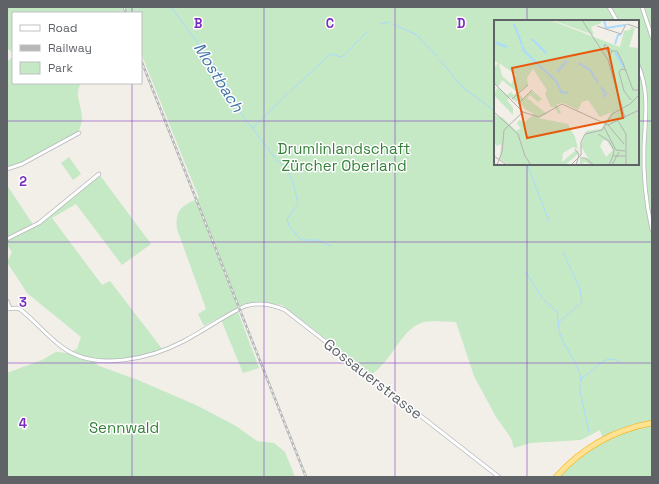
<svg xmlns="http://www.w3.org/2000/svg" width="659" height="484" font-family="'Space Grotesk',sans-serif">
<rect width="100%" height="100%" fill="#f1efe8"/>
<g fill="#c5e8c5" fill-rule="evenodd">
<path d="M7,7H652V477H556L603,439L600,430L581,440L530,443L514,448L511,438L496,417L474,376L456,322C445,322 432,320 421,323C402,329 391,362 372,374L282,305L261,302L243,304L242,307V305L235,309L238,312L259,368L243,373L220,317L204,326L198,314L206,309L177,229C175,209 182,206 199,198L141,53V13H13V53L7,48ZM495,21H638V164H495Z"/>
<path d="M13,56V83H82C73,91 82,107 82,117C82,123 80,128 78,133L21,163L7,168V62Z"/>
<polygon points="69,157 81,174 73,180 61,163"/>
<polygon points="99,174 151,244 122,265 76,204 52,218 102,285 110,281 163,350 129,359 93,361 99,366 138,380 196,405 236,426 257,441 274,443 285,452 295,477 7,477 7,373 42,360 56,352 68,353 77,349 81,337 27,293 7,262 12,252 7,245 7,185 34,226"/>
</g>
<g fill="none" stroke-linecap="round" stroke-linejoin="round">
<g stroke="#aadaff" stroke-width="1">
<polyline points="171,7 218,70 232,101 275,158"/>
<polyline points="380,24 389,22"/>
<polyline points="393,24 417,35 437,56"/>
<polyline points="439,59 462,87 495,111"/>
<polyline points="291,91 330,54 342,57 368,31"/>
<polyline points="253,128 288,93"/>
<path d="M276,160C291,166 295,190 298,204L287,219L289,226L301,240H317L331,246"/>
<polyline points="527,164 549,221"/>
<polyline points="526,272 542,298"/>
<polyline points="544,300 557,312 559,329"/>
<polyline points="558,323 582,302 580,289 563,252"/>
<path d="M559,331C563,348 581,364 581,382"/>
<path d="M590,372C600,364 608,353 621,363"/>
<polyline points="581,379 589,373"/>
<polyline points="580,385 580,391 589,432"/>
</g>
<defs>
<g id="street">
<polyline points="609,7 617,21"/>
<polyline points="642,7 652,37"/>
<path d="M638,65C650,92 645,119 644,147C643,174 646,203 652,230"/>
<polyline points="7,169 22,164 79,133"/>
<polyline points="7,239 39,223 99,174"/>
<polyline points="7,301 10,308"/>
<path d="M7,309L17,308L21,310C35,321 47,336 62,347C95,372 150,359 184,341C205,330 224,316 245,306C260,302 271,304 285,310L499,477"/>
</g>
<path id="highway" d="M556,477C582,448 613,430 652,423"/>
</defs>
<use href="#street" stroke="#b5b8bc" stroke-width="4.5"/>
<use href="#highway" stroke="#f9ab00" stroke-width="6"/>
<use href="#street" stroke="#fff" stroke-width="3"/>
<use href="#highway" stroke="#fde293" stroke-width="5"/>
<defs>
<g id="rail">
<polyline points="124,7 126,13"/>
<polyline points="141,60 306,477"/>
</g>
</defs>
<use href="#rail" stroke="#b6b7b8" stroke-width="2.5"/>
<use href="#rail" stroke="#fff" stroke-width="1" stroke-dasharray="3" stroke-linecap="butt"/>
</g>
<path fill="none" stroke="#7b2cbf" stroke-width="1" stroke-opacity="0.55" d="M132,7V13M264,7V477M395,7V477M527,7V21M132,83V477M7,121H495M638,121H652M527,164V477M7,242H652M7,363H652"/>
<g text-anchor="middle" stroke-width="3" stroke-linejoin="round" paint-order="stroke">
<g font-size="15" fill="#348238" stroke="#fff">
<text x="344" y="154">Drumlinlandschaft<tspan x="344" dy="17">Zürcher Oberland</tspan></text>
<text x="124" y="433">Sennwald</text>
</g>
<g font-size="15" fill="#5f6368" stroke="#fff">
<text transform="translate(373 379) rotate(38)" y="5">Gossauerstrasse</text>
</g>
<g font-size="16" font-style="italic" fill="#4174aa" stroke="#fff">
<text transform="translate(219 77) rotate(58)" y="6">Mostbach</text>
</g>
</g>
<g transform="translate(494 20)">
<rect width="145" height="145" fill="#f1efe8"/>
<path d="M0,0H56L126,27L130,11L136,10L137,7L141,8L135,27H145L136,28H145V145H97L91,142L86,145V139L94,138L87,126L92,111L107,109L111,103L107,101L111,102L118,92L106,97L94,80L88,82L84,90L69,83L63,84L67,93L65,94L60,87H57L51,74L53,70L39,49L33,58L34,65L24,73L30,79L38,70L48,79L44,82L36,75L33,78L53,94L44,98L74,104L81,117L85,133L71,145H15L6,139L7,124L3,126L0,123V95L9,98L22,111L27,108L23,104L25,100L31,102L40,94L31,89L25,80L22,82L16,77L13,80L19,88V95L0,75L4,67L13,75L17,72L20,75L23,72L8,60L4,67L0,63V48L4,43L0,40ZM5,43L22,55L17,64L8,56ZM109,120L113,121L119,130L112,137L106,126ZM79,127L85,129L84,132L82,130L68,142L69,133ZM58,0H107V3L97,7L100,15Z" fill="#c5e8c5" fill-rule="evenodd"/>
<path fill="none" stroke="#aadaff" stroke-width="2" d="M110,0L112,8L131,5M20,4L28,25M38,19L52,33M0,22L13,27M121,24L124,15H127M28,26L31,32L63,62M121,32L130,48M84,43L96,50L104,63M63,52L73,41M63,62L67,72L74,73M107,67L112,74L109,77"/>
<path fill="none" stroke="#b3b3b1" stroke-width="1" d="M88,0L114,40L131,98M133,4L145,8M103,6L127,14L132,4M111,24L118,31L116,35L110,26ZM118,31H123L129,43L139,70H145M132,50L127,49L125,52L130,71L137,80M0,63L29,92M18,79L34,65M24,84L38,70M0,92L24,114L31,136L37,145M29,92L45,97L68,84L114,105L145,90M124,101L132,114V145M114,105L130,124M110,107L122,130L131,131M104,114L115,121L120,130L119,136M81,129L85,135L82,145M0,136L13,145M86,138H91L100,145M3,145L8,132L10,110L29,92M77,145L87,135V122L91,114L108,110L118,94L136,84L145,75M115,145L119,136H131M118,145L125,132"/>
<path fill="#e8590c" fill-opacity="0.15" stroke="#e8590c" stroke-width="2" d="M114,28L129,98L33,118L18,48Z"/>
<rect width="145" height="145" fill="none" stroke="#5f6368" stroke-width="2"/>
</g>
<g font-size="13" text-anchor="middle" font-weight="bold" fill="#7b2cbf" stroke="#fff" stroke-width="3" stroke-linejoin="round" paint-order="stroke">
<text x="198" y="28">B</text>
<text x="330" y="28">C</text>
<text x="461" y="28">D</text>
<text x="23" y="186">2</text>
<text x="23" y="307">3</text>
<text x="23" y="428">4</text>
</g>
<rect width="659" height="484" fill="none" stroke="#5f6368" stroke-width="16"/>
<rect x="12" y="12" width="130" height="72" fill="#ffffff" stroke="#bfc1c3"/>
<rect x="20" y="25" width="20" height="6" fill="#ffffff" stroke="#bfc1c3"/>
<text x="48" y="32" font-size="12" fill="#5f6368">Road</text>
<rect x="20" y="45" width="20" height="6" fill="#b6b7b8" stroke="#bfc1c3"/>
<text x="48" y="52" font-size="12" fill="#5f6368">Railway</text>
<rect x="20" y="62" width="20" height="12" fill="#c5e8c5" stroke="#bfc1c3"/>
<text x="48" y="72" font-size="12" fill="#5f6368">Park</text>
</svg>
